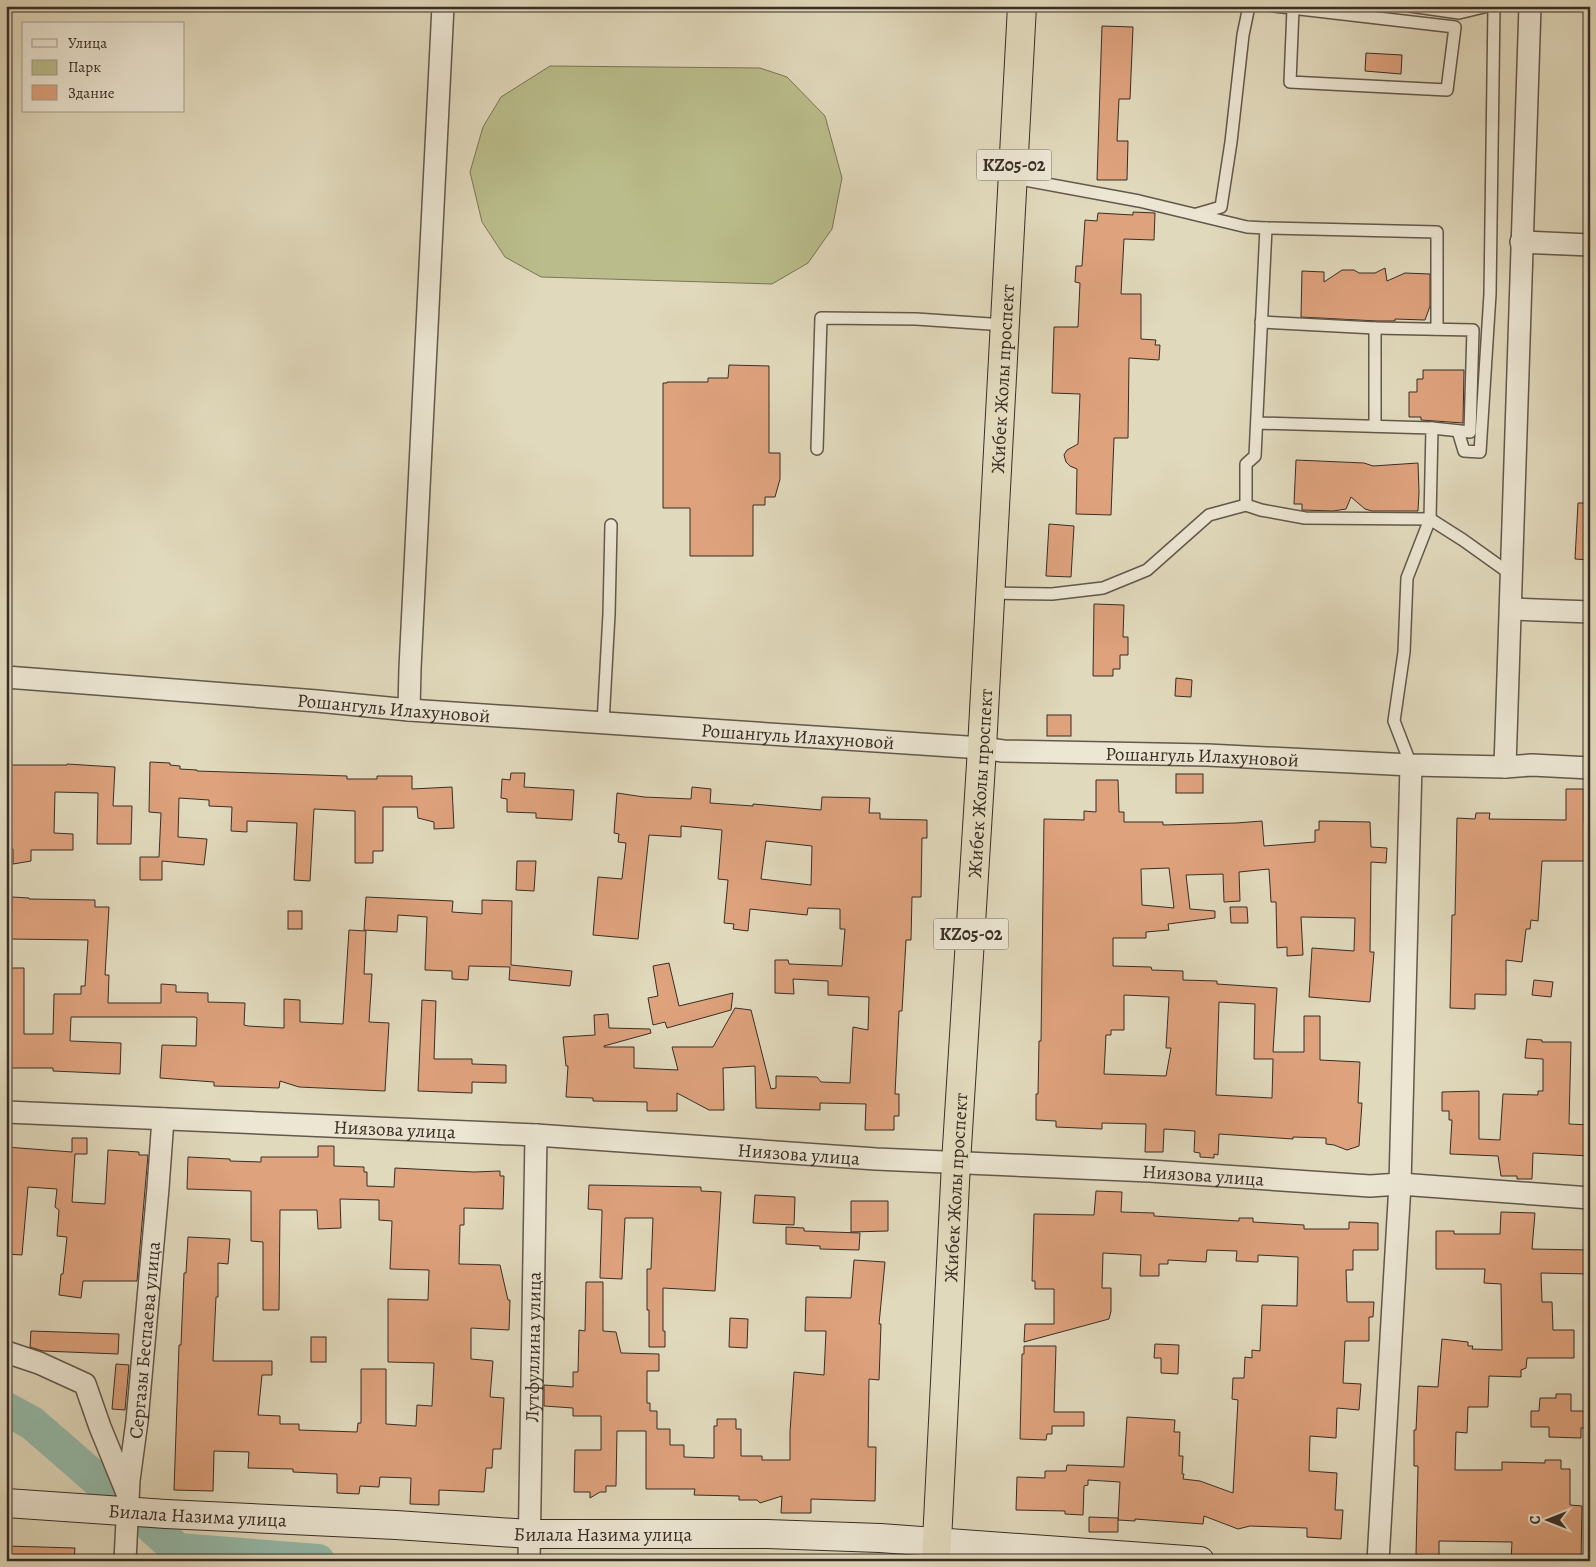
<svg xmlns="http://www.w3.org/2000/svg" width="1596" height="1567" font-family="Alegreya,serif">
<rect width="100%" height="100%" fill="#e1d9bc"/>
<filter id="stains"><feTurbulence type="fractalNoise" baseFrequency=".004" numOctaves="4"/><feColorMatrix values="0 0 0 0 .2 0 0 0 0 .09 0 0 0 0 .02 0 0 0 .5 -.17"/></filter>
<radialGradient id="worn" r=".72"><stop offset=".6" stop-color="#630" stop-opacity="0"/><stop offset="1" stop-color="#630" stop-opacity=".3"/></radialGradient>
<polygon fill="#babd8b" stroke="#7a7558" points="550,66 760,68 787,77 825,116 842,178 832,229 808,263 772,284 541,277 505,257 482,222 470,172 483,127 501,97"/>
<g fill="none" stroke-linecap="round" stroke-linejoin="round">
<g stroke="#95bbab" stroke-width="34">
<polyline points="6,1409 32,1423 116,1496"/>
<polyline points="153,1528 178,1550 318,1561"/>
</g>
</g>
<g fill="#dea27d" stroke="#392d26" fill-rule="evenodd">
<polygon points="1102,26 1133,27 1130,99 1119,99 1117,141 1128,141 1127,180 1097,180"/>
<polygon points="1366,53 1402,55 1401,74 1365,71"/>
<polygon points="1133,212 1155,213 1154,240 1124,239 1121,294 1141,294 1141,339 1156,340 1155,345 1160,345 1159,360 1129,358 1128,438 1114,438 1111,515 1076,514 1077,469 1070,466 1066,462 1064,455 1067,450 1078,444 1080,394 1052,393 1054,327 1078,327 1080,283 1075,282 1076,266 1082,266 1085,220 1097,221 1098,213 1133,215"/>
<polygon points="1385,268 1387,281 1405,273 1430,274 1430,306 1425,320 1395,319 1395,321 1377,321 1301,317 1302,271 1324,272 1324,282 1342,270 1354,270 1359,273 1375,273"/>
<polygon points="729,365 769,366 769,453 780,453 780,479 775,497 765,497 765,505 753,505 753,556 690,556 690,508 663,508 663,383 667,383 667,382 708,382 708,378 728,378"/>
<polygon points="1423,370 1464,370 1463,423 1421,420 1421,417 1409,417 1409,392 1417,392 1417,379 1423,379"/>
<polygon points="1296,460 1364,463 1373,466 1418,463 1419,492 1418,511 1372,511 1365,509 1351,497 1346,509 1333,511 1302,510 1302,504 1294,504"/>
<polygon points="1578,503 1590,503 1590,560 1575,559"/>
<polygon points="1049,524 1074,526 1071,577 1046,576"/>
<polygon points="1094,604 1124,605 1123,637 1128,637 1128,655 1120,655 1120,669 1113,669 1113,676 1093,676"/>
<polygon points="1176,678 1192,680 1191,697 1175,696"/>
<rect x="1047" y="715" width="24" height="21"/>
<polygon points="150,762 170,763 170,765 180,766 180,769 197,770 197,771 347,776 347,779 377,779 377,776 412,776 412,789 452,787 454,828 434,829 434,822 418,818 417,807 383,807 383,851 373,851 373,863 355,863 355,811 314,809 310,881 294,880 297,823 247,821 247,832 231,831 232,807 209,806 209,800 179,798 178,837 207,839 204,865 162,861 162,880 140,880 140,857 159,857 161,813 149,812"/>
<polygon points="67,764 115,767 113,806 132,806 131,844 97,844 98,793 55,792 54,833 73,834 73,850 31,850 31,861 13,864 13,849 6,848 6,765 67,765"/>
<polygon points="511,773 525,773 524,787 574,790 572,820 536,818 536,813 507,812 507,799 501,798 502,779 510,780"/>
<rect x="1176" y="774" width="27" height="19"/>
<path d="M1096,780H1118L1119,812H1124V822H1163V825L1236,823L1262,821L1264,846L1315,842V830H1319V821L1370,822L1371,847L1387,848L1386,863L1371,862L1370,952H1374L1370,1002L1309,997L1312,948L1354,951L1355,918L1301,917L1303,955L1287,956V947L1277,948L1276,902H1271L1269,869L1239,872L1240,901L1224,902L1223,874L1186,875L1190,909L1215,911V918L1168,924L1169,930L1146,932V938H1113V966L1151,967L1152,970L1183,971V980L1217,981V984L1277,988L1273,1052H1304V1016H1320V1060L1360,1062L1358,1103H1362L1359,1146L1347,1150L1334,1145L1326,1144V1138L1293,1137V1139L1219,1134L1218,1155L1214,1154V1158L1200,1157V1153L1194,1152L1195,1131L1164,1129L1163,1152H1145L1146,1124L1102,1123V1129L1056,1127V1121L1036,1120V1094H1038L1039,1041H1041L1044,819L1084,820V811L1096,812ZM1169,868L1174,908L1142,905L1141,869ZM1124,995L1169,997L1166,1048H1171L1166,1076L1104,1074L1106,1035H1111V1030H1124ZM1219,1002L1255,1004L1254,1059H1273L1272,1098L1216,1095Z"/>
<path d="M692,787L711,789L710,803L753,806V804L821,810L822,797L870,798L869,813H880V819L927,820V838H922L921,897H912L911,940H906L902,1011H899L895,1094H899V1116H894V1130H865L866,1104L820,1103V1110L756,1108L755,1066L723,1068L724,1110H709L677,1093V1111H647V1102L593,1101V1098L566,1097L568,1066H566L563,1037L595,1035L594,1015L608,1014L609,1028L650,1029L651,1033L604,1046V1047H634V1068L678,1070L672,1047H713L735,1008L751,1010L771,1089L776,1088V1076L817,1077L821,1082L850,1083L853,1027L868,1030L869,997L828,995V981L793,979L794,994L775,993V960H788L789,964L842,966L845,929H840V909L808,908L807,915L750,909L748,931L733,929L734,924L724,923L728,880L718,879L722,830L681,826V837L649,835L638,939L593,935L598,877L622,879L626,843L618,842L619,834L614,833L617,793L644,797L691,799ZM766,841L812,846L811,885L761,879Z"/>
<polygon points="1566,789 1584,789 1584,823 1590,823 1590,861 1542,861 1538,921 1531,920 1530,929 1526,929 1522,962 1506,960 1506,995 1475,994 1475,1009 1450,1008 1452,915 1455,915 1457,818 1475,819 1476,813 1490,813 1489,819 1566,820"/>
<polygon points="517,861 536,861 534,891 516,890"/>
<polygon points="12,897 29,898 29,899 95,900 95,907 109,907 105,975 109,975 108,1003 161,1003 161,984 176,985 176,992 208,993 208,1002 245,1003 244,1025 248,1026 284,1028 284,999 300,1000 300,1022 343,1024 349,930 366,931 364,974 372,974 369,1022 389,1023 385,1091 299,1087 280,1081 279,1088 214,1086 214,1082 160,1078 162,1045 196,1046 197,1018 195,1017 71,1017 70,1041 121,1043 120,1074 53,1071 53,1068 9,1068 10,968 24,968 24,1034 53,1034 54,994 81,994 81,986 85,986 88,940 11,939"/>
<polygon points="366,897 453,901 452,912 482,914 482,900 512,901 511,965 572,971 570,986 509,980 510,967 469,966 468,980 452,979 452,971 425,970 427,917 398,915 397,932 364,930"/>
<polygon points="1230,907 1247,907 1248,923 1231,923"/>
<rect x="288" y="911" width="14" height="18"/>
<polygon points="669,963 679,1006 733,993 731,1010 667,1028 665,1022 653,1025 648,998 658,996 653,966"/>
<polygon points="1534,980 1553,982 1551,997 1532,995"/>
<polygon points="422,1000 436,1001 434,1059 472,1059 472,1064 506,1065 506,1083 472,1082 472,1093 418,1091"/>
<polygon points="1527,1039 1542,1040 1542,1042 1571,1042 1569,1124 1590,1125 1590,1156 1533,1153 1532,1179 1517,1179 1517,1176 1501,1176 1498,1156 1450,1154 1452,1120 1449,1120 1449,1111 1442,1111 1442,1092 1479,1091 1479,1139 1500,1140 1503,1094 1538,1095 1538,1091 1543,1091 1543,1059 1525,1058"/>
<polygon points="72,1138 87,1138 87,1154 75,1154 72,1202 105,1204 108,1150 139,1152 139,1155 148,1155 137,1281 83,1281 81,1298 59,1295 61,1274 63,1274 67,1237 57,1236 59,1210 55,1207 57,1189 28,1187 22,1255 6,1254 6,1147 72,1152"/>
<polygon points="318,1146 334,1146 334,1166 364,1167 364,1172 367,1172 367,1186 394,1187 395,1168 474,1172 500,1171 500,1176 504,1176 503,1209 464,1208 464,1225 460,1225 459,1264 500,1265 508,1300 510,1300 509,1330 471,1328 471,1359 493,1361 490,1397 504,1398 501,1449 493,1449 492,1468 486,1468 484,1492 439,1490 439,1505 410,1504 411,1478 380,1477 379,1487 360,1486 359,1494 337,1493 337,1474 293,1472 293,1469 248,1468 249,1452 214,1451 213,1491 174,1490 179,1345 181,1345 184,1273 186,1273 188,1237 230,1239 228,1264 218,1263 218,1297 216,1297 213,1361 272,1361 272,1375 262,1375 258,1415 280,1416 280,1424 299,1424 299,1430 357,1432 358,1423 361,1423 361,1369 386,1369 386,1424 416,1426 417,1405 432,1406 434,1363 388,1362 388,1299 428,1300 429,1270 390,1269 392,1221 379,1220 379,1200 340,1199 341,1228 318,1229 317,1210 280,1210 279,1310 263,1310 263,1242 251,1241 251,1191 187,1189 188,1157 230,1159 230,1161 261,1162 261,1157 318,1157"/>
<polygon points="589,1185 701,1187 701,1191 721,1192 715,1291 663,1288 663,1331 665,1331 665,1347 649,1347 649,1310 647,1310 647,1269 651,1269 653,1218 625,1218 622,1279 600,1278 602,1213 602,1210 588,1209"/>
<polygon points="1096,1191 1122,1192 1121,1212 1154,1213 1154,1216 1239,1221 1239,1218 1253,1218 1253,1222 1304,1225 1304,1229 1349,1229 1349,1222 1378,1223 1378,1250 1353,1250 1353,1270 1346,1270 1347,1302 1374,1302 1373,1317 1369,1317 1369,1341 1345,1341 1343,1383 1361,1384 1359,1410 1337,1408 1336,1438 1310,1436 1309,1471 1337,1473 1335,1510 1343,1510 1341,1539 1307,1537 1307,1528 1250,1526 1238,1529 1204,1516 1203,1524 1135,1519 1135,1521 1118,1520 1120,1482 1088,1480 1088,1485 1084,1486 1083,1515 1065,1514 1065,1511 1016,1510 1017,1477 1045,1478 1045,1471 1066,1471 1067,1465 1124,1467 1127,1417 1175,1420 1174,1432 1180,1432 1179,1456 1183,1456 1182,1474 1184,1474 1183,1479 1200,1481 1233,1493 1238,1400 1232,1399 1233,1378 1244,1378 1245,1357 1252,1358 1252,1350 1260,1351 1262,1305 1297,1306 1298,1257 1258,1255 1258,1262 1236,1261 1237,1251 1207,1250 1206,1262 1168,1260 1168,1264 1159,1264 1159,1276 1140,1276 1141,1255 1103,1253 1102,1288 1111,1288 1111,1311 1109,1319 1024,1342 1025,1324 1054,1324 1054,1289 1035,1289 1035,1281 1032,1281 1034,1214 1094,1215"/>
<polygon points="755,1195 795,1197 794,1225 753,1223"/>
<polygon points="851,1201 888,1201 888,1231 851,1232"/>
<polygon points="1501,1212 1535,1213 1532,1249 1590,1250 1590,1274 1541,1273 1542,1302 1552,1302 1553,1330 1574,1330 1574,1358 1527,1358 1526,1368 1521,1370 1521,1377 1489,1376 1488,1407 1468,1407 1467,1433 1456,1432 1455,1470 1502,1470 1502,1462 1545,1463 1545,1460 1561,1460 1561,1469 1570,1469 1570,1505 1582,1506 1581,1561 1511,1561 1512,1542 1439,1541 1439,1556 1416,1555 1418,1466 1414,1466 1414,1430 1416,1430 1418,1386 1438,1387 1442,1339 1468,1342 1468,1346 1473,1346 1472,1349 1502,1350 1501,1284 1484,1283 1485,1269 1436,1269 1436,1231 1454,1231 1454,1234 1500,1234"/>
<polygon points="786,1227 804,1228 804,1231 860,1233 859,1250 820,1249 820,1246 786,1244"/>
<polygon points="854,1260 885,1262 879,1324 881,1324 879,1380 869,1379 868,1447 876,1447 875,1501 811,1499 811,1513 781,1513 782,1496 760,1503 757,1500 739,1500 739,1496 694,1495 695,1489 646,1489 646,1431 617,1431 616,1486 606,1486 606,1492 600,1492 590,1498 590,1492 574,1492 575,1450 601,1450 601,1416 573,1416 573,1408 544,1406 544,1385 573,1387 573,1372 578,1372 579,1330 585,1331 586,1282 603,1282 603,1331 616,1332 621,1353 659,1354 659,1371 647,1371 647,1403 650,1403 650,1411 657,1411 657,1429 670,1429 670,1445 684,1445 684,1457 714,1458 714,1426 717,1426 717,1419 736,1419 736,1429 741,1429 741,1456 762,1456 762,1460 790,1460 790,1432 794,1372 824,1375 826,1331 805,1331 806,1297 851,1298"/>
<polygon points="730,1318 748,1319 747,1348 729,1347"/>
<polygon points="31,1331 119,1334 118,1354 43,1351 30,1347"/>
<rect x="311" y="1337" width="15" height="25"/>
<polygon points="1155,1344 1179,1345 1178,1374 1161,1373 1161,1358 1154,1358"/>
<polygon points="1024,1346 1056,1346 1054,1412 1084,1412 1084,1426 1052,1426 1052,1434 1047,1434 1046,1440 1020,1439 1022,1354 1024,1354"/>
<polygon points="116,1364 129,1365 125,1410 112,1409"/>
<polygon points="1556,1394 1571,1394 1571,1411 1590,1411 1590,1428 1581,1428 1581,1438 1549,1437 1549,1427 1531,1427 1531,1411 1539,1411 1540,1398 1556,1398"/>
<polygon points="1089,1517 1118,1518 1118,1532 1089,1532"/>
<polygon points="6,1546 75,1548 74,1561 6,1561"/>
</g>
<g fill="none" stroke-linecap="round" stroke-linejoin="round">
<defs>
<g id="lane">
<polyline points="1274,6 1455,27 1447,90 1290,82 1293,9"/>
<polyline points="1410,6 1459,13 1488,6"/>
<polyline points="1014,178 1139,201 1247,227 1266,228 1255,456 1246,464 1246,505 1261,510 1305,518 1430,519 1432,428 1257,423"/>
<polyline points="1197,214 1221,207 1231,142 1243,35 1249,6"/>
<polyline points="1266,228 1437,232 1437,329"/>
<polyline points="1261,322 1375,328 1375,426"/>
<polyline points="1375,328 1473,330 1470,432 1432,428"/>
<polyline points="1458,431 1464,451 1480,452 1490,294 1494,6"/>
<polyline points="817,449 821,318 916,319 1005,325"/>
<polyline points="991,593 1052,594 1103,588 1147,570 1209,515 1246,505"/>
<polyline points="603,723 609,614 611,525"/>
<polyline points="1411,765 1394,721 1404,652 1407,578 1430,519 1463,540 1512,575"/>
</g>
<g id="street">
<polyline points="1521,242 1590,245"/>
<polyline points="1511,609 1590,612"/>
<path id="s1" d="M6,677L317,701L409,710L982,748L1003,751L1207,755L1411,765L1505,767L1532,765L1590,768"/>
<polyline points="409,710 410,668 443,6"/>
<polyline points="1505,767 1530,6"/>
<path id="s2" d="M6,1112L536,1135L876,1159L1150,1171L1370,1186L1400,1184L1590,1198"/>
<polyline points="6,1352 39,1363 85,1384 100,1427 127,1493"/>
<path id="s3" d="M125,1561L129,1480L137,1421L158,1188L163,1119"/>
<path id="s4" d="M529,1561L536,1135"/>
<polyline points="1378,1561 1400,1184 1411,765"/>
</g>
<g id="secondary">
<path id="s5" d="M6,1503L166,1514L396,1525L529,1534H767L880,1538L1200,1561"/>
</g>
<g id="highway">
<path id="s6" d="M936,1561L956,1163L982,748L1022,6"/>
</g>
</defs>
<use href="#lane" stroke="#63584c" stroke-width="14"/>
<use href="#street" stroke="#63584c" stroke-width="24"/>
<use href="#secondary" stroke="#392d26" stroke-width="30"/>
<use href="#highway" stroke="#392d26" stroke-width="30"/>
<use href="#lane" stroke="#ece6d3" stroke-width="11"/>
<use href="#street" stroke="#ece6d3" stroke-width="21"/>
<use href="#secondary" stroke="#ece6d3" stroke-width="28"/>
<use href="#highway" stroke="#e1d9bc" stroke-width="28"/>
</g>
<g text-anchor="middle" stroke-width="4" stroke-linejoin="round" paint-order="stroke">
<g fill="#ece6d3" stroke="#6f645a" stroke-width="1">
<rect x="976.5" y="149.5" width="75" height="31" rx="4"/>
<rect x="933.5" y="918.5" width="75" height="31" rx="4"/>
</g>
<g font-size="18" font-weight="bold" fill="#392d26">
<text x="1014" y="171">KZ05-02</text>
<text x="971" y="940">KZ05-02</text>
</g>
<g font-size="19" fill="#392d26" stroke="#ece6d3">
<text dy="7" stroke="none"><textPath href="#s6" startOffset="1184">Жибек Жолы проспект</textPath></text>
<text dy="7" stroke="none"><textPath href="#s1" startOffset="389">Рошангуль Илахуновой</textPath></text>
<text dy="7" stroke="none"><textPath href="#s1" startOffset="794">Рошангуль Илахуновой</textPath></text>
<text dy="7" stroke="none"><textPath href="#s1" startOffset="1199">Рошангуль Илахуновой</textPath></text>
<text dy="7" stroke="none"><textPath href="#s6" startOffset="779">Жибек Жолы проспект</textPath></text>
<text dy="7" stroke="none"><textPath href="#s2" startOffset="389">Ниязова улица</textPath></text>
<text dy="7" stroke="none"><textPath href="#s2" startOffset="794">Ниязова улица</textPath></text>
<text dy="7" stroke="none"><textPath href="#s2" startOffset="1199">Ниязова улица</textPath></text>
<text dy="7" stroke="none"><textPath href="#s6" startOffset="374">Жибек Жолы проспект</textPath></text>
<text dy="7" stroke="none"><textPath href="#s3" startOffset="222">Сергазы Беспаева улица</textPath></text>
<text dy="7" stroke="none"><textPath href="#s4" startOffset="214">Лутфуллина улица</textPath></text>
<text dy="7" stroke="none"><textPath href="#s5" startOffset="192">Билала Назима улица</textPath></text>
<text dy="7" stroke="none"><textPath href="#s5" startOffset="598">Билала Назима улица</textPath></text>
</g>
</g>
<rect width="1596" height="1567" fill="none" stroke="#e1d9bc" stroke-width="25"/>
<rect x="8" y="8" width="1581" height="1552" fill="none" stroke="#392d26" stroke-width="2.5"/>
<rect x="12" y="12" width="1571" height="1542" fill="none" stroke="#392d26"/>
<rect x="22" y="22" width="162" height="90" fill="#ece6d3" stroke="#a49c8e"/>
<rect x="32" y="39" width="25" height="8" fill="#ece6d3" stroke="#a49c8e"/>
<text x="68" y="48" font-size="15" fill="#392d26">Улица</text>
<rect x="32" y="60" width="25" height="15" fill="#babd8b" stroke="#a49c8e"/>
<text x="68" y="72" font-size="15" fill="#392d26">Парк</text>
<rect x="32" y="85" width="25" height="15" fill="#dea27d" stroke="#a49c8e"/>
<text x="68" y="98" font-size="15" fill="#392d26">Здание</text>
<g transform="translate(1548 1520) rotate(270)" stroke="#ece6d3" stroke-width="4" paint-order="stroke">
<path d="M0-4L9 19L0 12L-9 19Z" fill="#392d26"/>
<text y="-8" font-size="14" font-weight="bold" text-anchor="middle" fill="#392d26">С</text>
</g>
<rect width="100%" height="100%" filter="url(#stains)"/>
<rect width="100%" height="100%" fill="url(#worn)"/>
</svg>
